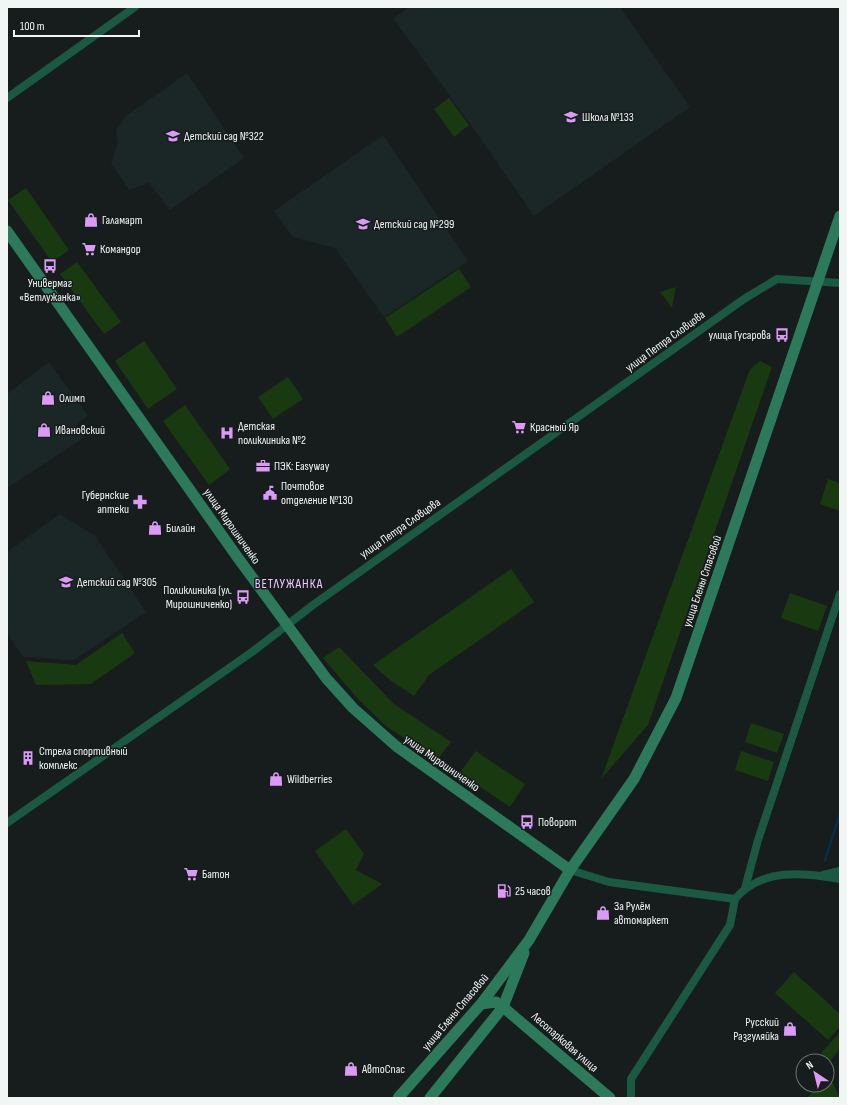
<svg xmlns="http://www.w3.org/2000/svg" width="847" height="1105" font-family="'Sofia Sans Condensed',sans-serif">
<rect width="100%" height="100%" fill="#171c1c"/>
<g fill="#1a2726">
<polygon points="409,7 620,7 690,107 534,216 473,128 393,18"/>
<polygon points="187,73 244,158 170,210 149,183 129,190 111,163 118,143 116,130 127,115"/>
<polygon points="383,135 468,261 384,317 335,248 293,237 274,211"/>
<polygon points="49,362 88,416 76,424 85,437 7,488 7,394"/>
<polygon points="60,514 95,536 146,612 74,660 23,657 7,633 7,552"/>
</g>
<g fill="#193a11">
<polygon points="449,98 469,125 454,137 434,109"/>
<polygon points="26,188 69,250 52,262 8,200"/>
<polygon points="77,262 121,322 104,334 60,274"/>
<polygon points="459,269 471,287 397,337 385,318"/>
<polygon points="676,287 672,308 660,292"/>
<polygon points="144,341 177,389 148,409 115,361"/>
<polygon points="760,361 772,367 648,725 601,779 750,369"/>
<polygon points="288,377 303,399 273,419 258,397"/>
<polygon points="185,405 230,469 209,485 163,421"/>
<polygon points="828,479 840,483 840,511 820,504"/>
<polygon points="511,569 534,602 429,675 414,696 390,680 373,665"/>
<polygon points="790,593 827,606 818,631 781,618"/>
<polygon points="122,633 135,653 91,684 36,685 26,661 76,665"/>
<polygon points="339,647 394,704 451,742 437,760 386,726 358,699 323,658"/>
<polygon points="751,723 784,734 777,753 745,742"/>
<polygon points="476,751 525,784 510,807 459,773"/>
<polygon points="741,751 774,762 768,781 735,770"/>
<polygon points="346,829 364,854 356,870 382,884 353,905 315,851"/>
<polygon points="794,972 840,1014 840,1027 828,1040 775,993"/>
<polygon points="840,1032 840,1049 830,1061 821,1053"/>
<polygon points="827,1077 832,1081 840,1098 807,1098 819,1085 827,1085"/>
</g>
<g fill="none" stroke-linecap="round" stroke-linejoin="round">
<polyline stroke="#062f47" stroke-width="2.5" points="825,860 840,814"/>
<g stroke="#1c5942" stroke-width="8">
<polyline points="7,98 135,7"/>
<polyline points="7,823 252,652 313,605 744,299 777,279 840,283"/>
<path d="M570,870L609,882L735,899C763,867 802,873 840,879"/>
<polyline points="823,875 840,871"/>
<polyline points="745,888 758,840 840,594"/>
<polyline points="631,1098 631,1079 730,925 735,899"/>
</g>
<g stroke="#2c795c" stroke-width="11">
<polyline points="7,231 238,558 326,678 353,708 396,746 570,870"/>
<polyline points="481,1004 496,1002 503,1007 610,1098"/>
<polyline points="398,1098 481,1004 529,940 570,870 634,779 676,698 840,216"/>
<polyline points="430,1098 503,1007 524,953"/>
</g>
</g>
<defs>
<symbol id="school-bare" viewBox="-9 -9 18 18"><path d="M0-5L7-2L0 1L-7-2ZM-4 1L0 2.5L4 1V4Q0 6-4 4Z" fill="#da9af6" stroke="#171c1c" stroke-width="2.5" paint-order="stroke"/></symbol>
<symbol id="shop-bare" viewBox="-9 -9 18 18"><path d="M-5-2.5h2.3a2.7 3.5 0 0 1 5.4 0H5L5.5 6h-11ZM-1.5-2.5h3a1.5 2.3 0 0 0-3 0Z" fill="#da9af6" stroke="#171c1c" stroke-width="2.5" paint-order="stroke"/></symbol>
<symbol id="supermarket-bare" viewBox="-9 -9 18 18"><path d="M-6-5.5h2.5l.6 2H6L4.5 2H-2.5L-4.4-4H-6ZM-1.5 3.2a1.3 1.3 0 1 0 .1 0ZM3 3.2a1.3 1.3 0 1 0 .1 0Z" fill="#da9af6" stroke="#171c1c" stroke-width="2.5" paint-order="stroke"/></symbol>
<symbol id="bus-bare" viewBox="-9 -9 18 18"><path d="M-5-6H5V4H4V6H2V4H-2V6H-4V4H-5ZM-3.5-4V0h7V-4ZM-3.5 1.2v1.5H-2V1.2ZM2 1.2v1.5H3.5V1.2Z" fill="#da9af6" stroke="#171c1c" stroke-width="2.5" paint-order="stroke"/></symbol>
<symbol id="hospital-bare" viewBox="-9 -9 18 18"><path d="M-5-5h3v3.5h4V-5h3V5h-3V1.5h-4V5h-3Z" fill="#da9af6" stroke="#171c1c" stroke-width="2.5" paint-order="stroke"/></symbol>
<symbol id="office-bare" viewBox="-9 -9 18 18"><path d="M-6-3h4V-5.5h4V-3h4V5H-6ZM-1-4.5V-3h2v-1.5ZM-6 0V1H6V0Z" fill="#da9af6" stroke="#171c1c" stroke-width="2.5" paint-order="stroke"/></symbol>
<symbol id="civic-bare" viewBox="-9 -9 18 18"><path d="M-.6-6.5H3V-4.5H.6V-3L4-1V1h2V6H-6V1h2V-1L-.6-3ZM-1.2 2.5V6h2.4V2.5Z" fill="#da9af6" stroke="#171c1c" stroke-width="2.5" paint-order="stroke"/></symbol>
<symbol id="pharmacy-bare" viewBox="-9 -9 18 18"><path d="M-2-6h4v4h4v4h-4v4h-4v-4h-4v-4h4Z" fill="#da9af6" stroke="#171c1c" stroke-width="2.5" paint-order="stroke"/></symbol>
<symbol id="building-bare" viewBox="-9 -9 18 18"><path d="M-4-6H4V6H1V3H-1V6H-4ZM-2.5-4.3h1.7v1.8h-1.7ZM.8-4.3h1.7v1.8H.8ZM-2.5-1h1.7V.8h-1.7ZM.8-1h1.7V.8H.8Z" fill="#da9af6" stroke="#171c1c" stroke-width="2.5" paint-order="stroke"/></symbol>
<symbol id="fuel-bare" viewBox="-9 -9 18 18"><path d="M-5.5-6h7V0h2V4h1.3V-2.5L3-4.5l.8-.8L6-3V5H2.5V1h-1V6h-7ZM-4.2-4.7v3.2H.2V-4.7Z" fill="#da9af6" stroke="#171c1c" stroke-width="2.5" paint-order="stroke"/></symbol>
</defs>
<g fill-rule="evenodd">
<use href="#school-bare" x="561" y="107" width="20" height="20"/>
<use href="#school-bare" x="163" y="126" width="20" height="20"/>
<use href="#shop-bare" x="81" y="210" width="20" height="20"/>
<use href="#school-bare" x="353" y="214" width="20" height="20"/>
<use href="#supermarket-bare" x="79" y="239" width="20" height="20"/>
<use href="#bus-bare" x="40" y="256" width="20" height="20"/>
<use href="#bus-bare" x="772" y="325" width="20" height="20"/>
<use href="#shop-bare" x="38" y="388" width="20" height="20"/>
<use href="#supermarket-bare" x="509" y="417" width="20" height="20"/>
<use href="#shop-bare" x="34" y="420" width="20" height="20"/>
<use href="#hospital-bare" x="217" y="423" width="20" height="20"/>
<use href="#office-bare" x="253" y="456" width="20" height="20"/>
<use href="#civic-bare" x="260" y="483" width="20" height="20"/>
<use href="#pharmacy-bare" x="130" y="492" width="20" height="20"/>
<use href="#shop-bare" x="145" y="518" width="20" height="20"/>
<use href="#school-bare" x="56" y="572" width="20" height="20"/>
<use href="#bus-bare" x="233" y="587" width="20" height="20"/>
<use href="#building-bare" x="18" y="748" width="20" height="20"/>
<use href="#shop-bare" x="266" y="769" width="20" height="20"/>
<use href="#bus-bare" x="517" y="812" width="20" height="20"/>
<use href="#supermarket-bare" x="181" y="864" width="20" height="20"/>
<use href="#fuel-bare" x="494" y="881" width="20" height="20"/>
<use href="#shop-bare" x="593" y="903" width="20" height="20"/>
<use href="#shop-bare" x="780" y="1019" width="20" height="20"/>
<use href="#shop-bare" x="341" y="1059" width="20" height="20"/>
</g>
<g text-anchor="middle" stroke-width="3" stroke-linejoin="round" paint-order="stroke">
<g font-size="12" fill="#f1f5f4" stroke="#171c1c" text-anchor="start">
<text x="582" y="121">Школа №133</text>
<text x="184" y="140">Детский сад №322</text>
<text x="102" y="224">Галамарт</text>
<text x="374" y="228">Детский сад №299</text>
<text x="100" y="253">Командор</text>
<text x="50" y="287" text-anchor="middle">Универмаг<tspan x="50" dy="14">«Ветлужанка»</tspan></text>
<text x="771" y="339" text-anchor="end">улица Гусарова</text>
<text x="59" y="402">Олимп</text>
<text x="238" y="430">Детская<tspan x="238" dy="14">поликлиника №2</tspan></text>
<text x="530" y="431">Красный Яр</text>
<text x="55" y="434">Ивановский</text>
<text x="274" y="470">ПЭК: Easyway</text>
<text x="281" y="490">Почтовое<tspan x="281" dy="14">отделение №130</tspan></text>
<text x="129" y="499" text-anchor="end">Губернские<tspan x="129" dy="14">аптеки</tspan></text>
<text x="166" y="532">Билайн</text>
<text x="77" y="586">Детский сад №305</text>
<text x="232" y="594" text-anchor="end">Поликлиника (ул.<tspan x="232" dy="14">Мирошниченко)</tspan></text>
<text x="39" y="755">Стрела спортивный<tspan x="39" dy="14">комплекс</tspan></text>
<text x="287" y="783">Wildberries</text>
<text x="538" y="826">Поворот</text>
<text x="202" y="878">Батон</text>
<text x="515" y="895">25 часов</text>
<text x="614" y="910">За Рулём<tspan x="614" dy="14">автомаркет</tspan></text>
<text x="779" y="1026" text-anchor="end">Русский<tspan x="779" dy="14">Разгуляйка</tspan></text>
<text x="362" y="1073">АвтоСпас</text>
</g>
<g font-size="12" fill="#f1f5f4" stroke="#171c1c">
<text transform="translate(665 341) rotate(-36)" y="4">улица Петра Словцова</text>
<text transform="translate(232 526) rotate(55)" y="4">улица Мирошниченко</text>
<text transform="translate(400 528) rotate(-35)" y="4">улица Петра Словцова</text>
<text transform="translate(702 581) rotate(-71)" y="4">улица Елены Стасовой</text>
<text transform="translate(442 763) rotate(35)" y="4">улица Мирошниченко</text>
<text transform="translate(455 1012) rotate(-50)" y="4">улица Елены Стасовой</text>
<text transform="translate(565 1042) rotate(41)" y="4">Лесопарковая улица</text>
</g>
<g font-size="13" letter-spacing="1" fill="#eecafe" stroke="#171c1c">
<text x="289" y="588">ВЕТЛУЖАНКА</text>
</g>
</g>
<rect width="847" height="1105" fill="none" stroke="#f1f5f4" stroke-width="16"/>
<g transform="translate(815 1073) rotate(325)"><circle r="19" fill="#171c1c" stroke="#6e7372"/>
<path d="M0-3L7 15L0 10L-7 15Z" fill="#da9af6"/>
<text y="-6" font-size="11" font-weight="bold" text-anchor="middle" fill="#f1f5f4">N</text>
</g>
<path d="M14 30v6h125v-6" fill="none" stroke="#f1f5f4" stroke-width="2"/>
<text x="20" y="30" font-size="12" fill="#f1f5f4" stroke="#171c1c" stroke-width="3" paint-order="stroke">100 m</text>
</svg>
